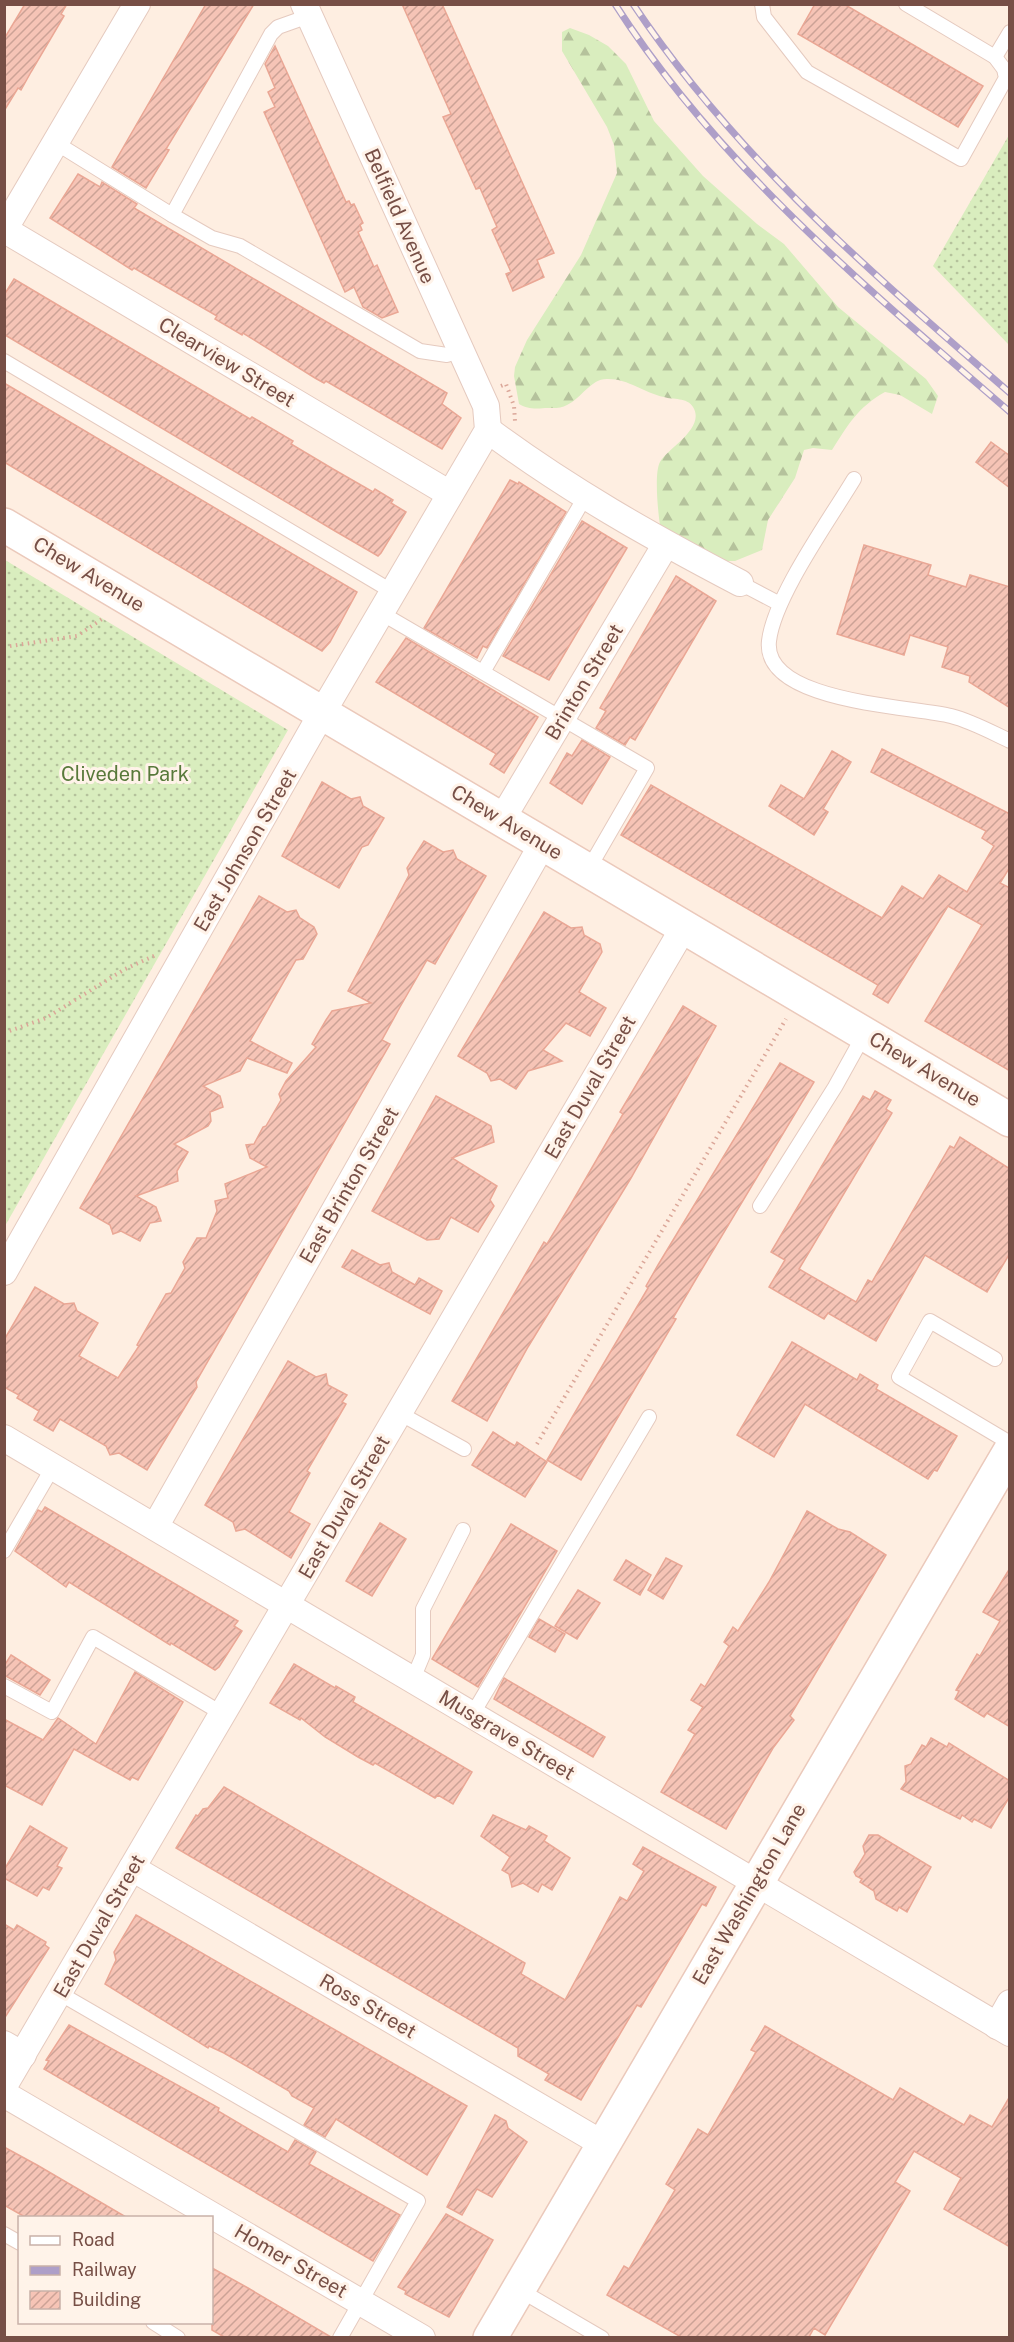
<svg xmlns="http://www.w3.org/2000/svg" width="1014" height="2342" font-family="'Public Sans',sans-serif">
<defs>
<pattern id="grass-dots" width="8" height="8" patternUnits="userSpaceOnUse" patternTransform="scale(1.5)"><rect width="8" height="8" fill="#d9edbe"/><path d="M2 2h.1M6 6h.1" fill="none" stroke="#b5c29c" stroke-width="1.8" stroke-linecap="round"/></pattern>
<pattern id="forest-firs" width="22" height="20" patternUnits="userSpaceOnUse" patternTransform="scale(1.5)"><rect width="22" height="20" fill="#d9edbe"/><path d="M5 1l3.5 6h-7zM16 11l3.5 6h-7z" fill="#b5c29c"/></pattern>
<pattern id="building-hatch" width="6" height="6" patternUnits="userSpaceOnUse" patternTransform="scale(1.5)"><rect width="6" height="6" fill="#f6c4b6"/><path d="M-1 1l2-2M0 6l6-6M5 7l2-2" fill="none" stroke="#cca296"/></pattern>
</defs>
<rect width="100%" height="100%" fill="#feeee1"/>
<g fill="url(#grass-dots)">
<polygon points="1009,135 1010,345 1009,345 933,266"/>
<polygon points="5,560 288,730 5,1226"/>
</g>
<path fill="url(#forest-firs)" d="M570,28L589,35L608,46L626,64L654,121L703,176L757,224L784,244L838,307L926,379L938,396L932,414L900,395L885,392C858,407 848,425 832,450L813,448L804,450L795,478L768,520L762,550L735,561H725L660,525C658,512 654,473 660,462C668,448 706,428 693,407C687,397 673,400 664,397C644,393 629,379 608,379C591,378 582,398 567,405C561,409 552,408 545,408C534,409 528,409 519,404L514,376L515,367L527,340L581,255L617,173L614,145L607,127L562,51V32Z"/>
<g fill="url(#building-hatch)" stroke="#eaa795" stroke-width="1.5">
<polygon points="25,4 67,4 61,14 64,16 31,72 21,90 18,88 4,111 4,39"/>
<polygon points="206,4 254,4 166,149 169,150 146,188 112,167"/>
<polygon points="402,4 442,4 554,253 537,260 544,277 513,291 506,274 511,272 492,230 497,227 480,188 476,189 443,117 451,114"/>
<polygon points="815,4 844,4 983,86 958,127 798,34"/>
<polygon points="275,46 346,202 349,201 351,205 354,204 363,223 360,225 362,230 358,232 374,267 377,265 398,312 382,318 363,307 354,287 345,292 264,112 275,107 268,92 275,88 265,64"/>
<polygon points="78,174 100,187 102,182 137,204 134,208 447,393 442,404 461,418 442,449 326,381 324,383 315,378 243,333 242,335 215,319 217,316 134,268 132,270 50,218"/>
<polygon points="14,279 250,419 252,417 293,441 291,444 333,469 373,492 375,489 393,500 391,503 406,512 381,553 378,556 335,531 5,335 4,295"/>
<polygon points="4,383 357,592 330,642 322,651 4,462"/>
<polygon points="991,442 1010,456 1010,488 976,462"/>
<polygon points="510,480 518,484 519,482 566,512 487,648 483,646 477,658 424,628"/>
<polygon points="582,521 627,548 549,680 503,656"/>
<polygon points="864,545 931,565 928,575 966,587 970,575 1010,587 1010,708 969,682 970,676 942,667 948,647 910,635 904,655 837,634"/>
<polygon points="676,576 716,601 635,740 630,737 625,745 596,728 606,711 600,708"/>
<polygon points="406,638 538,717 504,773 490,764 496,754 493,752 376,682"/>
<polygon points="582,740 610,757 582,804 550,783 567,753 572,756"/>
<polygon points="882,749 1010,814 1010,867 1000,883 1010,888 1010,1071 925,1021 982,925 948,906 888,1003 873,994 878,985 621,835 651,785 882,918 902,886 923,899 939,875 967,892 994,846 982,838 986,831 871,772"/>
<polygon points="832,751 851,762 823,809 828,812 814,835 769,806 781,785 804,799"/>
<polygon points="322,782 351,799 360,797 363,806 384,818 368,845 362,847 339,888 282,856"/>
<polygon points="424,841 443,852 453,850 457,859 486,876 435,964 427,960 400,1007 382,1040 390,1044 196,1382 197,1387 147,1470 119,1453 110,1455 106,1446 60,1419 53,1431 34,1420 39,1411 17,1398 19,1395 4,1387 4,1340 35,1287 64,1304 74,1303 77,1311 98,1323 79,1356 118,1378 139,1346 137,1345 166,1294 171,1293 185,1268 183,1262 197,1238 206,1238 217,1211 215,1201 228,1198 225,1184 267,1167 250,1158 246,1145 254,1144 263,1127 266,1126 281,1100 279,1094 286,1081 316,1047 312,1044 326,1020 332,1011 371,1003 348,991 409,875 407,868"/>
<polygon points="259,896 287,912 296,910 300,918 314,927 317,934 303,959 296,960 250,1041 292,1063 287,1073 247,1058 240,1071 203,1086 220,1096 223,1107 210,1112 211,1121 208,1126 174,1144 188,1152 177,1171 178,1181 136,1196 156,1207 161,1221 150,1223 140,1241 121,1231 113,1234 110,1225 80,1208"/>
<polygon points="544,912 571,928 582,927 584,935 600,944 602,952 579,992 606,1008 590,1036 566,1023 543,1050 562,1061 528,1071 516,1089 500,1079 491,1081 487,1073 458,1056"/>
<polygon points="683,1006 716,1026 631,1178 528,1347 487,1421 452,1401 544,1242 547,1244 571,1204 623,1114 620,1112"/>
<polygon points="780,1063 814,1082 696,1279 673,1318 676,1319 581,1480 547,1460 648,1288 646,1286 658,1265"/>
<polygon points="875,1091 891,1100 886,1109 892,1113 799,1269 856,1302 868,1280 872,1282 950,1146 954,1148 960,1137 1010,1169 1010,1253 987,1292 925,1255 876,1341 828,1313 824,1319 769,1287 785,1260 771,1252 863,1096 870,1100"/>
<polygon points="436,1096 491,1126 494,1142 452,1158 497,1186 490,1200 494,1206 478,1232 451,1217 439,1239 427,1240 372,1211"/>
<polygon points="352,1250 380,1265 389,1263 392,1272 415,1285 419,1278 442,1291 430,1314 342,1267"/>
<polygon points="792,1342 857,1380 860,1374 878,1385 876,1389 957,1436 937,1471 934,1470 928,1479 805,1404 774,1457 737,1435"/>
<polygon points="288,1361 316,1377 326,1374 328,1385 347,1395 342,1402 346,1404 307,1471 310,1473 289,1512 310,1524 291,1558 245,1529 236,1531 233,1522 205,1505"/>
<polygon points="493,1432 515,1446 517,1442 547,1462 525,1497 472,1465"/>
<polygon points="45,1507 238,1621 234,1626 242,1631 219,1667 215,1670 171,1643 170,1645 69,1582 66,1587 15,1551 38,1510 42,1512"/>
<polygon points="807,1511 838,1529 850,1532 886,1555 790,1716 794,1720 773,1748 726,1829 661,1792 695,1734 688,1730 703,1707 691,1700 701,1684 705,1687 729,1646 724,1642 733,1627 738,1631 769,1582"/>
<polygon points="380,1523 406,1539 372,1596 346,1581"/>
<polygon points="511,1524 557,1551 478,1687 432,1659"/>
<polygon points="666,1558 682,1566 663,1599 648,1590"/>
<polygon points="626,1560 651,1575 640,1595 614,1580"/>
<polygon points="1010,1568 1010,1727 987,1713 984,1717 955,1699 959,1691 956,1690 969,1668 977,1654 980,1656 1000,1621 983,1612"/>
<polygon points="578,1590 600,1603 577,1639 555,1626"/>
<polygon points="539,1619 565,1634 555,1652 529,1637"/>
<polygon points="11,1655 50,1680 40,1695 4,1675 4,1666"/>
<polygon points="294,1664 335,1688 336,1686 355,1697 353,1702 472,1772 453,1804 438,1795 435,1798 375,1763 373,1765 358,1757 325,1737 301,1718 300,1720 270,1703"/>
<polygon points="135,1672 183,1702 138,1780 132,1777 130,1780 74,1749 42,1805 4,1785 4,1719 43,1740 58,1718 96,1744"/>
<polygon points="504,1678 605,1737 593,1757 494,1699"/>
<polygon points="931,1738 947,1747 949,1743 1010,1781 1010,1796 991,1828 974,1819 972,1822 962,1815 960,1819 901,1789 906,1782 905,1766 911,1764 922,1745 926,1747"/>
<polygon points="224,1787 525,1963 521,1974 565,2000 620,1897 627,1901 644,1871 633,1864 643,1847 716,1887 706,1906 702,1904 641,2007 637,2005 581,2100 545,2080 549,2074 518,2056 518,2048 176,1848 196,1815 198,1816 203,1809 208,1808"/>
<polygon points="493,1815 526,1830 529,1826 547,1836 544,1841 570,1858 552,1890 542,1884 538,1892 523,1883 512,1887 509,1874 502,1870 510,1857 481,1836"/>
<polygon points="30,1826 67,1848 57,1866 62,1868 49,1890 43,1887 37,1896 4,1878 4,1870"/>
<polygon points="869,1835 878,1835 931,1867 907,1912 899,1907 897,1911 876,1899 874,1891 860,1882 862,1879 856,1876 854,1872 865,1854 863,1846"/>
<polygon points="136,1915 467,2106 427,2175 336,2119 325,2137 304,2125 314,2108 292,2096 289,2091 224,2053 209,2046 208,2048 105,1984 116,1960 114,1952"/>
<polygon points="4,1924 14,1930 17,1925 46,1942 45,1945 49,1948 4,2019"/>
<polygon points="69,2025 219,2108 218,2111 288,2152 295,2140 316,2152 309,2164 400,2215 373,2261 44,2069 49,2061 46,2060"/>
<polygon points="765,2026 893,2100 900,2088 964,2125 970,2115 992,2127 1010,2096 1010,2247 944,2209 961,2178 914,2151 895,2182 910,2191 825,2335 814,2328 809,2337 681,2337 607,2295 624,2266 629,2269 675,2190 666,2184 698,2129 708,2135 756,2052 751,2050"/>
<polygon points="495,2115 506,2121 508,2128 527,2142 492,2197 477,2189 462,2215 447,2207"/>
<polygon points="4,2147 37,2165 126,2217 25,2217 4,2205"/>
<polygon points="446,2214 493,2240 449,2317 405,2294 406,2291 398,2287"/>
<polygon points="212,2268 248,2288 331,2337 224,2337 212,2330"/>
</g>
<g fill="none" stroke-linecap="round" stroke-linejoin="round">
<defs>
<g id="lane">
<polyline points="762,4 764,17 807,72 961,159 1006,78 1004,69 995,57 906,4"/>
<polyline points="995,57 1010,32"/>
<polyline points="56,143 172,215 271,34 278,27 309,16"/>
<polyline points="172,215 212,238 240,246 420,351 447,355 461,350"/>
<polyline points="4,361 393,592"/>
<path d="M854,479C830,519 774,597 769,641C762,703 912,706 951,716C971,721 991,732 1010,741"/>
<polyline points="740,583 780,604"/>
<polyline points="381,613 647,768 588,870"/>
<polyline points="483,672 585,497"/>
<polyline points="760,1206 835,1087 865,1033"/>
<polyline points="995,1359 930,1321 899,1377 1010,1443"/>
<polyline points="399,1413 464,1449"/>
<polyline points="4,1551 53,1467"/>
<polyline points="413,1679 423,1655 423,1609 463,1530"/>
<polyline points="4,1686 52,1712 93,1637 223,1714"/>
<polyline points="472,1715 649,1417"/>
<polyline points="59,1993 418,2201 340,2338"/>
<polyline points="4,2234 20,2243"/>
<polyline points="518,2289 602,2338"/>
<polyline points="153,2322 178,2338"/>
</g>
<g id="street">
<polyline points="4,230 137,4"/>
<polyline points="5,230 450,494"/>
<path d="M488,430C567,489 652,537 740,583"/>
<polyline points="502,819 666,544"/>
<polyline points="4,1272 322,713 488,430 486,406 304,4"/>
<polyline points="4,1438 1010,2033"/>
<polyline points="155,1527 543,843"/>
<polyline points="132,1868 603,2144"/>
<polyline points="997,2026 1010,2003"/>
<polyline points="4,2044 23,2055"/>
<polyline points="4,2086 684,927"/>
<polyline points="4,2094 422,2338"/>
</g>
<g id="secondary">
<polyline points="4,525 1010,1120"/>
<polyline points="490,2338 1010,1451"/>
</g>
</defs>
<use href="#lane" stroke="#e5cabf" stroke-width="16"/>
<use href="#street" stroke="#e5cabf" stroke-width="28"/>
<use href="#secondary" stroke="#ebc9bb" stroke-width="36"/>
<g stroke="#dba799" stroke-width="4" stroke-dasharray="1.5 4.5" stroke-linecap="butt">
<polyline points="501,386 506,384 514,406 515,421"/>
<polyline points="4,647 77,636 105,617"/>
<polyline points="4,1033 46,1018 125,969 156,955"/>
<polyline points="537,1444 786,1019"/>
</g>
<use href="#lane" stroke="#fff" stroke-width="14"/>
<use href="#street" stroke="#fff" stroke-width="26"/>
<use href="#secondary" stroke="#fff" stroke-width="33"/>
<defs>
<g id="rail">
<path d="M615,4C718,165 867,288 1010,412"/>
<path d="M633,4C737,159 870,271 1010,393"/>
</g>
</defs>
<use href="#rail" stroke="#ae9fc8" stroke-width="7"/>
<use href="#rail" stroke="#fff3e9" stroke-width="4.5" stroke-dasharray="14" stroke-linecap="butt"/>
</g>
<g text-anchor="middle" stroke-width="6" stroke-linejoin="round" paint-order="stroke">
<g font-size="20" fill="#774f46" stroke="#fff3e9">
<text transform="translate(400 216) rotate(66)" y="7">Belfield Avenue</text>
<text transform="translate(227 362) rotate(31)" y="7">Clearview Street</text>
<text transform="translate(89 574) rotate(31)" y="7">Chew Avenue</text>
<text transform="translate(584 682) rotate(-59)" y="7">Brinton Street</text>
<text transform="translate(507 822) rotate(31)" y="7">Chew Avenue</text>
<text transform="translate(245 850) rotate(-60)" y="7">East Johnson Street</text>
<text transform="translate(925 1069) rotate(31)" y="7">Chew Avenue</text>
<text transform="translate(590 1087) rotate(-60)" y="7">East Duval Street</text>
<text transform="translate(349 1185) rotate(-60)" y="7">East Brinton Street</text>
<text transform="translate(344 1507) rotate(-60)" y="7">East Duval Street</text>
<text transform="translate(507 1735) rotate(31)" y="7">Musgrave Street</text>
<text transform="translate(749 1894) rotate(-60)" y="7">East Washington Lane</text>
<text transform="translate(99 1926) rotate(-60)" y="7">East Duval Street</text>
<text transform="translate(368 2006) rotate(30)" y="7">Ross Street</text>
<text transform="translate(291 2261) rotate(30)" y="7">Homer Street</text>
</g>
<g font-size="20" fill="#58793a" stroke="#fff3e9">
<text x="125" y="781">Cliveden Park</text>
</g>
</g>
<rect width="1014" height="2342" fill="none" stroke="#774f46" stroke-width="12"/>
<rect x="18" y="2216" width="195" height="108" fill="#fff3e9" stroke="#c9b1a8" stroke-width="1.5"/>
<rect x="30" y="2236" width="30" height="9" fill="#ffffff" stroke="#c9b1a8" stroke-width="1.5"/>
<text x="72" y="2246" font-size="18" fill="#774f46">Road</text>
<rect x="30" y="2266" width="30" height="9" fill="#ae9fc8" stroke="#c9b1a8" stroke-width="1.5"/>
<text x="72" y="2276" font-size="18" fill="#774f46">Railway</text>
<rect x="30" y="2291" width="30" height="18" fill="url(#building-hatch)" stroke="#c9b1a8" stroke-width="1.5"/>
<text x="72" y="2306" font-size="18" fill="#774f46">Building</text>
</svg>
